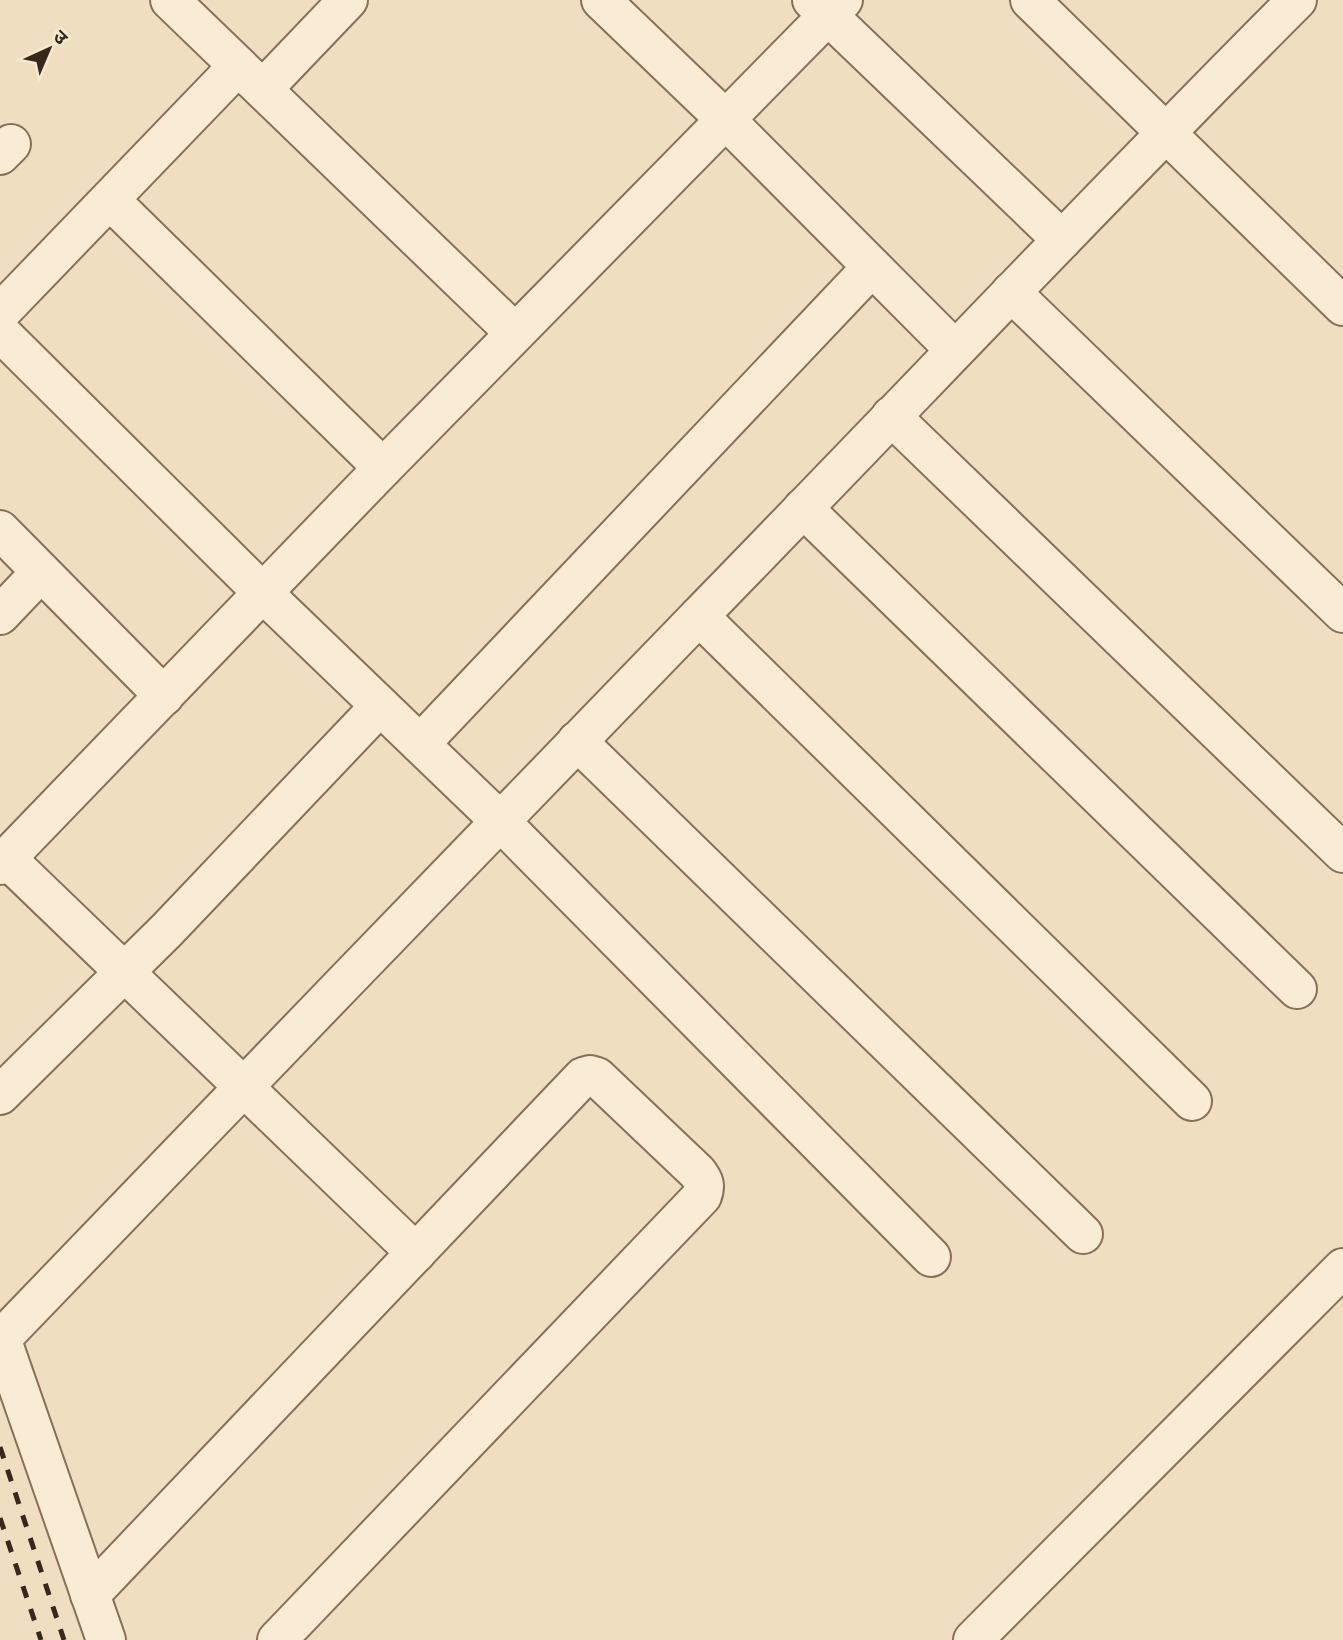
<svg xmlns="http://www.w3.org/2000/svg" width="1343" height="1640" font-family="'Libre Baskerville','Noto Sans Devanagari',serif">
<rect width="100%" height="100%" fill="#efdec0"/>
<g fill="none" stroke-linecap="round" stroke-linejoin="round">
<defs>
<g id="minor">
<polyline points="170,0 515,333"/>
<polyline points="601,0 726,120 955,350"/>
<polyline points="812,0 1062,240"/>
<polyline points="1030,0 1343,306"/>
<polyline points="263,89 348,0"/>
<polyline points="0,155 11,144"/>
<polyline points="110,200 383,468"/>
<polyline points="1011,292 1343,613"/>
<polyline points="0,313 238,66"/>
<polyline points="0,332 263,593 499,820 931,1257"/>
<polyline points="891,416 1343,853"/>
<polyline points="803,508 1297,989"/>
<polyline points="0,530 164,696"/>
<polyline points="0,615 41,572"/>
<polyline points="699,616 1192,1101"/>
<polyline points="577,741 1083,1234"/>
<polyline points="420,744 872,267"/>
<polyline points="6,858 416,1253"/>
<polyline points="0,865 383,468 843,0"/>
<polyline points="0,1095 167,930 380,706"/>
<polyline points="0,1335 106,1640"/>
<path d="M1,1339C232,1098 465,858 697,618C898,412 1094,203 1297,0"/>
<path d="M90,1595L583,1077L590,1075L597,1077L697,1172C704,1181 706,1185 702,1196L277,1640"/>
<polyline points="973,1640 1343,1268"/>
</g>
</defs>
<use href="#minor" stroke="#886f58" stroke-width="42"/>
<use href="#minor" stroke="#faecd4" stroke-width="38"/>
<g stroke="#38281c" stroke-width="5" stroke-dasharray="12 12" stroke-linecap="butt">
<polyline points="0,1447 64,1640"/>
<polyline points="0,1518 41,1640"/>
</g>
</g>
<g transform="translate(49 49) rotate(44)" stroke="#f6e9d0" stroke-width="5" paint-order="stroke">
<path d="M0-5L12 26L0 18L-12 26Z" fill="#38281c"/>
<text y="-10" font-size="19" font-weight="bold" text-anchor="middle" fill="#38281c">उ</text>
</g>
</svg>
